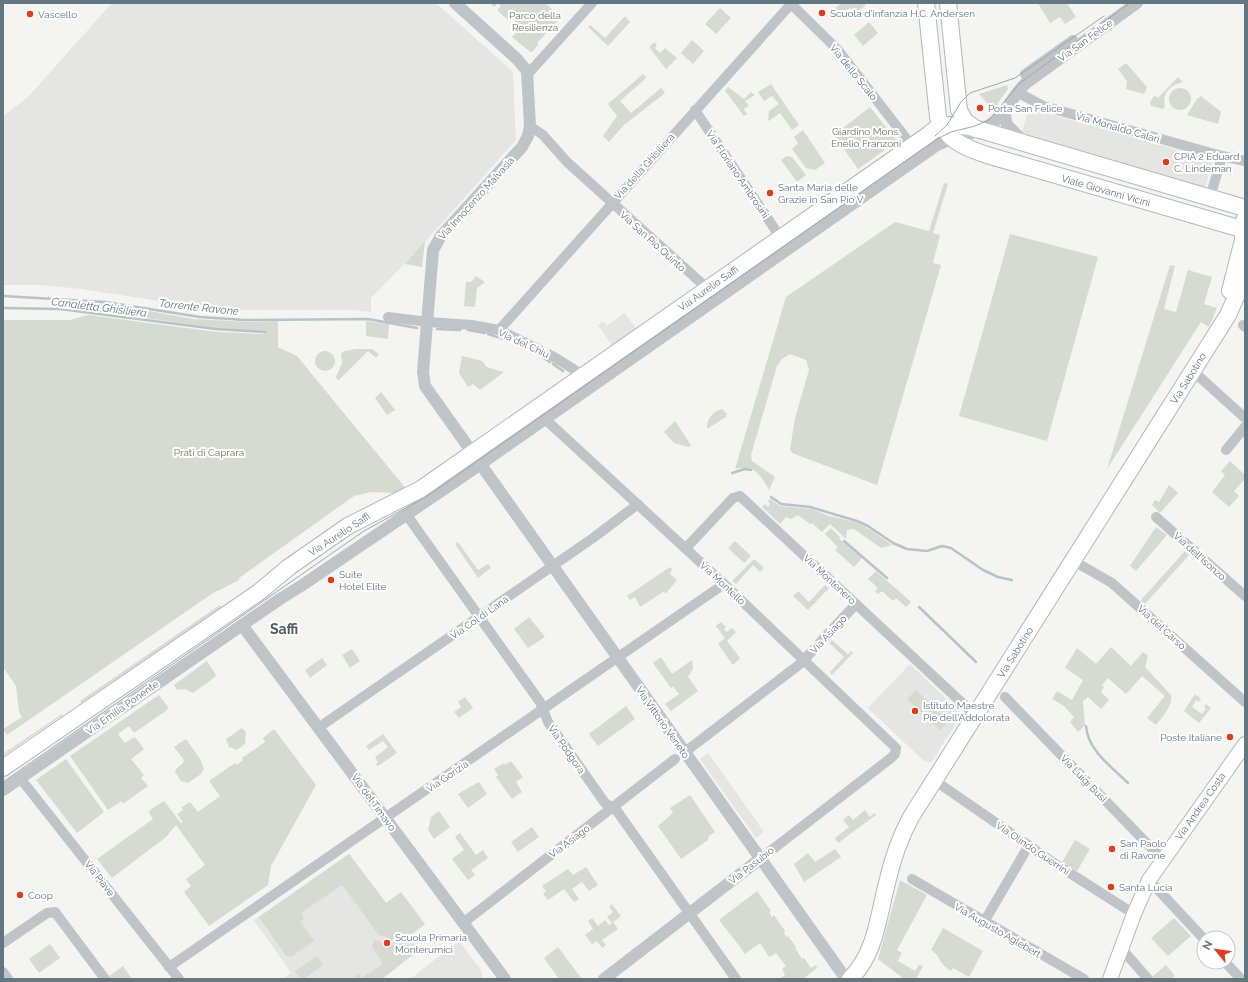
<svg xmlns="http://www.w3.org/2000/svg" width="1248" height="982" font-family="Raleway,sans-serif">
<rect width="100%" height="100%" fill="#f4f4f0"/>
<g fill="#e5e5e3">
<polygon points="112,3 436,3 513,72 516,140 417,251 371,298 371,312 354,310 217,310 82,289 40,285 3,285 3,116 28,97"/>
<polygon points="1029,108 1213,160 1205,188 1034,138 1022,132"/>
<polygon points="624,313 638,330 614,348 598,325 603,321 607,326"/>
<polygon points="910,664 962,714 931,763 924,761 868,708"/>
<polygon points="708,753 764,832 756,838 700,759"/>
<polygon points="349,854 421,948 382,979 283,979 291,973 254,920"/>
<polygon points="459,941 481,970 483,979 410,979"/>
</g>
<g fill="#d6dbd1">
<polygon points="490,3 545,3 561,17 538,42 538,45 532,52 529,51 512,37 519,30 513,24 516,20 514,18 510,22 497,10 501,6 498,3 494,7"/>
<polygon points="842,3 865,3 865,6 855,13 850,8 841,15 835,8"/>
<polygon points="1038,3 1067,3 1076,17 1065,24 1060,17 1050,23"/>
<polygon points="720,8 731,18 716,34 705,24"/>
<polygon points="625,16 630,22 608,46 588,27 590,25 605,38"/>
<polygon points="869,22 878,33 863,46 854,35"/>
<polygon points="692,40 704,51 693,64 681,53"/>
<polygon points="654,42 657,45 655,48 660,53 665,48 677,58 666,69 649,47"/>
<polygon points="1126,63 1147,87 1144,94 1126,89 1127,81 1118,69"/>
<polygon points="643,74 646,77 645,79 620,101 631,113 661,88 665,93 624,125 609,142 603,136 617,116 608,104"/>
<path d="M1178,77L1183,82C1170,86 1162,92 1165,107L1163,109L1151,106L1150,103L1154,95L1158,98Z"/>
<polygon points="771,84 799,125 792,130 780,113 769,121 768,120 769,111 779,104 772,96 764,101 758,92"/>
<polygon points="1007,85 1008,89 993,110 979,94"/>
<polygon points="728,87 744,99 751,92 755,95 745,101 749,106 744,109 747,114 744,116 725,91"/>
<circle cx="1180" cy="99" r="11"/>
<polygon points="1201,96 1221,112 1218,124 1187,115 1197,99"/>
<polygon points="870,107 897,141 858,169 834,135"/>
<polygon points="803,130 825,163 815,170 806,168 792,149 798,143 794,137"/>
<polygon points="787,156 792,157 806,175 797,182 781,160"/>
<path d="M944,183L948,184L933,233L940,235L933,263L941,265L877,485L792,453L790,449L795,418L809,370L806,360L790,354L782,359L777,366L751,455L752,461L775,477L769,490C759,473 756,465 735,469L786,297L895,222L929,231Z"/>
<polygon points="1010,234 1098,257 1047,441 959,416"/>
<polygon points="425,241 422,267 405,264"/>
<polygon points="1170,265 1175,266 1164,309 1176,312 1188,270 1212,277 1204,304 1217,308 1209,327 1201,322 1107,469"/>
<polygon points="476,276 485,282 477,288 475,307 464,306 466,282 471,282"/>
<polygon points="105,303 193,319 249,322 278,321 278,347 297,356 407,490 396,493 371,492 354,496 239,578 239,580 218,591 216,591 7,735 3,729 22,717 19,712 16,686 3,667 3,320 70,320 88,315 217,332 265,334 265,331 217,328 68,307"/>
<polygon points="366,321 389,324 388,339 366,336"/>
<polygon points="356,349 372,349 379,354 376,358 368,351 338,381 336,377 342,363 341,354 344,351"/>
<circle cx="325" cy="361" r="10"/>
<polygon points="462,356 482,361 487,367 504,372 480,390 473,384 468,387 459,373"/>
<polygon points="381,392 395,410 387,415 375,398"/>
<path d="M722,409L727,414L726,417L707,429C706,420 713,411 722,409Z"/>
<polygon points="675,421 691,445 689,447 674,443 664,432"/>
<polygon points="1230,461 1245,475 1245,479 1234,491 1239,496 1229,507 1212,492 1225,475 1221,471"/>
<polygon points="1169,485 1178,493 1160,513 1152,505 1155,500 1159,502"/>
<polygon points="770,499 780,506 811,509 829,516 856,522 871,530 892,545 881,548 854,529 847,530 846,539 830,524 822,532 812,523 810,524 798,515 791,519 786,517 780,524 762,507 765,504 768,507 770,504 768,501"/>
<polygon points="1156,527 1167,535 1136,571 1130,566"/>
<polygon points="831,528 840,537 839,539 862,558 854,567 835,550 838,547 825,534"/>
<polygon points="735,541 751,556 744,563 728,548"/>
<polygon points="458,542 478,570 488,564 491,568 478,578 455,544"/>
<polygon points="1185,551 1189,555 1145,604 1141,600"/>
<polygon points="754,559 764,568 760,572 753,565 736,584 732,581"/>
<polygon points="670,567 672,569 670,574 677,580 666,593 663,592 640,607 635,597 630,600 627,596"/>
<polygon points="876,571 911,602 906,607 896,598 893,601 882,591 878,594 875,591 878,588 868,579"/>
<polygon points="825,585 829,588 808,610 793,596 798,591 809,602"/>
<polygon points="220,605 221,607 81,703 80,701"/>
<polygon points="529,617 545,637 528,648 514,629"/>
<polygon points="721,622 726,627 724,629 727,632 732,628 736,632 727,641 740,658 733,665 718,644 725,638 716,626"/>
<polygon points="832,640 848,654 851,651 853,653 832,675 830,672 844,657 829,643"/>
<path d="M1111,647L1131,666L1143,652L1148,656L1145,667L1171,695C1173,706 1163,716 1156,725L1147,718L1165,696L1142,676L1126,694L1108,678L1102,685L1104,687L1101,692L1109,700L1101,709L1088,697L1083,701L1085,725L1078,732L1070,722L1074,717L1064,706L1052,699L1057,691L1072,700L1083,680L1065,668L1077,648L1096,664Z"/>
<polygon points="352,649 360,661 350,668 342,655"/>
<polygon points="661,657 672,674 692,660 693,669 688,677 698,691 671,711 665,704 679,694 673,686 671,688 653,663"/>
<polygon points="322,658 327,665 310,678 305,670"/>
<polygon points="207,661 216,675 215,677 193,693 185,689 177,690 174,685"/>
<polygon points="916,690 930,703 922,713 907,699"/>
<polygon points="1195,694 1201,699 1199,702 1196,700 1192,707 1202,714 1206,709 1204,707 1206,704 1211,708 1199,723 1184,711"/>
<polygon points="159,695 168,707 167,710 134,733 129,726 118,734 125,743 135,737 144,749 131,759 144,775 141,778 148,786 123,804 122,801 108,810 70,756"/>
<polygon points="465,697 473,708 459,718 454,712 461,707 458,702"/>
<polygon points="626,706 635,719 598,746 589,734"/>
<polygon points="932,706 949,721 940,730 924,715"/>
<polygon points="62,714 63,715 3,756 3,754"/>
<polygon points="242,728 246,732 245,744 237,750 229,747 226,739"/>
<polygon points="274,729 316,785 271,866 268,885 209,926 184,892 191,886 186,879 205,865 176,825 166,837 112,878 97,859 153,819 149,813 150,810 164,801 181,823 183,822 177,814 183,810 182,807 190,802 198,812 220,796 209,781 235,763 237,765 243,760 242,758 265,742 263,738"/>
<polygon points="383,734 397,753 378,766 376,764 378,762 375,757 388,747 383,741 369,750 366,746"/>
<polygon points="186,739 200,759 204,769 201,774 188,783 181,781 175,772 176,769 183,763 184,760 174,747"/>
<polygon points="66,759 104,812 77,833 36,780"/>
<polygon points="511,761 523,777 516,782 522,792 512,799 496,777 498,775 494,769 504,763 505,765"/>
<polygon points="479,782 487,794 468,808 458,794"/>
<polygon points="690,795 715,832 709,836 708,840 681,859 658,826 673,813 670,808"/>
<polygon points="865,810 870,817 874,813 876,815 838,843 835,838 849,827 843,820 849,815 853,820"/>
<polygon points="439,811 450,827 434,839 428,830 431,817"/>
<polygon points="532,827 539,837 518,852 511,842"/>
<polygon points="460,833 476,855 483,850 488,858 471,870 475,875 468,880 452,859 464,850 455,837"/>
<polygon points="1075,840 1090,849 1077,871 1062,862"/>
<polygon points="835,849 841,857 804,882 794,864 808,853 815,862"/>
<polygon points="349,854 386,903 401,892 425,924 411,935 414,938 402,942 379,935 342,885 301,913 304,918 300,921 314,941 291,957 286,956 259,917"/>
<polygon points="586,867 598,885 589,891 582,882 572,889 579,899 574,902 564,889 548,900 543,894 546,891 542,886 568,869 573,875"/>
<polygon points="900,880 927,895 897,950 902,953 898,961 915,971 919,965 923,966 916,979 904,979 878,959"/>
<path d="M757,891L771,911L769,912L772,917L774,915L785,931L784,933L786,937L788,936L796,947L795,948L802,959L804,958L811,968L816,965L817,968L803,979H779L785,975L782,969L786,966L776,953L769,957L760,943L745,954C736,941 729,933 719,920Z"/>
<polygon points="612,904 621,916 613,922 618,929 602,940 606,945 602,948 597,941 592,944 585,935 593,929 588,921 592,918 598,926 605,920 609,925 612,923 607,917 613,912 609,907"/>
<polygon points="1174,918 1191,936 1168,956 1151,938"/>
<path d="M943,928L983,951L969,977L953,968L951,971C938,963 941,956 931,950Z"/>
<polygon points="374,940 410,949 415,953 382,979 352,979 359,974 362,978 383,964 372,947"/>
<polygon points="50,944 60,958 39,973 29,959"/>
<polygon points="558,947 582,979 559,979 544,958"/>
<polygon points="317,956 323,965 304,979 301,979 295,971"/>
<polygon points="1166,965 1175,976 1171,979 1154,979 1152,977"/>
<polygon points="123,966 132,979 110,979 108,977"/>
</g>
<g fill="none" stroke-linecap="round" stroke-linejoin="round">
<g stroke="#b6c4c7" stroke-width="2.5">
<polyline points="3,296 105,302 200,317 244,320 368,319 417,328"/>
<polyline points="3,308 60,309 216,329 265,332"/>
<polyline points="437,329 460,330"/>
<polyline points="468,330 485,333"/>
<polyline points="488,334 510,341"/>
<polyline points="537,354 550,362"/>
<polyline points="553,364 563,371"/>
<polyline points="732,473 745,469 751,470"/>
<polyline points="771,497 781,504 810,507 857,521 868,526 893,543 907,549 927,551 942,546 951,548 983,570 998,577 1012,580"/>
<polyline points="844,541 887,578"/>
<polyline points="919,607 976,662"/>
<path d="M1086,726C1088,751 1112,767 1128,783"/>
</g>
<defs>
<polyline id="secondary" points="1110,979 1134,914 1149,880 1245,744"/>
<g id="primary">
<path d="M926,3L938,117C945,140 966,148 987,155L1245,230"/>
<polyline points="948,3 959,110 965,121 976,129"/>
<polyline points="936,129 949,125 970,127 1245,208"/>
<polyline points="1230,291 1243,240 1244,220"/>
<polyline points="3,768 259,592 289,567 348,526 421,489 928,135 938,127 940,122"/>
<path d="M850,979C876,953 878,917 887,883C892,861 900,837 911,817L1228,315L1245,276"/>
</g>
</defs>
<use href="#secondary" stroke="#b1b8bb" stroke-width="16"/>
<use href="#primary" stroke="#b2b7ba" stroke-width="18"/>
<g stroke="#bfc4c6" stroke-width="10">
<polyline points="790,3 838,50 912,146"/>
<polygon points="1073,40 1074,43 1032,73 1026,76 1025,74"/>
<polyline points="528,74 592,3"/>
<polyline points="1017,92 1043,106 1222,156 1210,198"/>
<polyline points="695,110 776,231 779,239"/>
<polyline points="530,126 543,135 567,162 708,289"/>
<polyline points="1222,156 1245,161"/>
<polyline points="388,317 428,322 472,325 499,330 554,357 578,372 581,377"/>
<polyline points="1243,325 1245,327"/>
<polyline points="499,330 791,4"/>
<polyline points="1193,371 1245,418"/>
<polyline points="545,419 724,584 896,748 895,754 891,758 760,859"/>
<polyline points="1226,450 1245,427"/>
<polyline points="406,514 540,702 548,722 605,803 617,811 736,979"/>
<polyline points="1156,517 1245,596"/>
<polyline points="686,548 733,498 740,496 975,715"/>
<polyline points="1072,560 1112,583 1245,702"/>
<polyline points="1005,697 1162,859"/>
<polyline points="318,728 593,538 638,504"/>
<polyline points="685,752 800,664 856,604"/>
<polyline points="20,778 179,979"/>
<polyline points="934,780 1054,863 1134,914"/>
<polyline points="912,879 1084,979"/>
<polyline points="1149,880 1204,939"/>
<polyline points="984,922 1029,845"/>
<polyline points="463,923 675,759"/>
<polyline points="3,943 47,913 55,912 105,979"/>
<polyline points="1121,948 1148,979"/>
<polyline points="1225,962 1241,979"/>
<polyline points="169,967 724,584"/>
<polyline points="3,972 8,979"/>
</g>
<g stroke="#bfc4c6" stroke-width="12">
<polyline points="455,3 517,59 527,71 530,126 528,136 522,147 441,236 433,250 423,372 425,386 846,979"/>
<polyline points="1004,111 1007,125 1023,141"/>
<polyline points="242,625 505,979"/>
<path d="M3,790L280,599L301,586L462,477L934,147C951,136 974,136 991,124C1006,115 1012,96 1025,84L1137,3"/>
<polyline points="604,979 760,859"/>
</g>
<use href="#secondary" stroke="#fff" stroke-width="14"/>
<use href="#primary" stroke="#fff" stroke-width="16"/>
<g stroke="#9fa7ac" stroke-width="1">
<polyline points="935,136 947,125 961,102 970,93 1015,78 1104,16"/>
<polyline points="3,782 364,531 426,497 937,139 951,132 975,126 989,120 1020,83 1130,3"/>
</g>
</g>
<g fill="#e7391d" stroke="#fff" stroke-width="1.5">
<circle cx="822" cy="13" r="4"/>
<circle cx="30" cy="14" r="4"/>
<circle cx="980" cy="108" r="4"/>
<circle cx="1166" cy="162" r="4"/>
<circle cx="770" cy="193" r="4"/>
<circle cx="331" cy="580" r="4"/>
<circle cx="915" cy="711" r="4"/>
<circle cx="1230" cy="737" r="4"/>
<circle cx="1112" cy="849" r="4"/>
<circle cx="1111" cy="887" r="4"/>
<circle cx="20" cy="895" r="4"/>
<circle cx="387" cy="943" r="4"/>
</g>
<g text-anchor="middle" stroke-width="4" stroke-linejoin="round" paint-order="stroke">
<g font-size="10" fill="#627782" stroke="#fff" text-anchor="start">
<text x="830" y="17">Scuola d'infanzia H.C. Andersen</text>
<text x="38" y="18">Vascello</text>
<text x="988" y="112">Porta San Felice</text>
<text x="1174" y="160">CPIA 2 Eduard<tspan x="1174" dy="12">C. Lindeman</tspan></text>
<text x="778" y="191">Santa Maria delle<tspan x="778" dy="12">Grazie in San Pio V</tspan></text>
<text x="339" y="578">Suite<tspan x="339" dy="12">Hotel Elite</tspan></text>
<text x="923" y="709">Istituto Maestre<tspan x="923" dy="12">Pie dell'Addolorata</tspan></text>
<text x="1222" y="741" text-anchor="end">Poste Italiane</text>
<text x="1120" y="847">San Paolo<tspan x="1120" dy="12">di Ravone</tspan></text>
<text x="1119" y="891">Santa Lucia</text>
<text x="28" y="899">Coop</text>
<text x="395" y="941">Scuola Primaria<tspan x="395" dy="12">Monterumici</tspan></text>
</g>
<g font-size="10" fill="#687961" stroke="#fff">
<text x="535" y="19">Parco della<tspan x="535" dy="12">Resilienza</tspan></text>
<text x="866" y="135">Giardino Mons.<tspan x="866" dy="12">Enelio Franzoni</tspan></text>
<text x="209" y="456">Prati di Caprara</text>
</g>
<g font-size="10" fill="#627782" stroke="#fff">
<text transform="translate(1085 40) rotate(-36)" y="4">Via San Felice</text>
<text transform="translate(854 72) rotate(51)" y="4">Via dello Scalo</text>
<text transform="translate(1118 127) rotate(16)" y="4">Via Monaldo Calari</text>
<text transform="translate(644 166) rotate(-48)" y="4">Via della Ghisiliera</text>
<text transform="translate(738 174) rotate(56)" y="4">Via Floriano Ambrosini</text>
<text transform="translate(1106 190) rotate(16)" y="4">Viale Giovanni Vicini</text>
<text transform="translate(476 198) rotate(-48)" y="4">Via Innocenzo Malvasia</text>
<text transform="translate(653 241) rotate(42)" y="4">Via San Pio Quinto</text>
<text transform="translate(708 288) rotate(-35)" y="4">Via Aurelio Saffi</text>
<text transform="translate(524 343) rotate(25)" y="4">Via del Chiù</text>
<text transform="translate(1188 378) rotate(-58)" y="4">Via Sabotino</text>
<text transform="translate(339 534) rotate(-33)" y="4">Via Aurelio Saffi</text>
<text transform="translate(1200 556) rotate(42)" y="4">Via dell'Isonzo</text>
<text transform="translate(830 579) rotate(43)" y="4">Via Montenero</text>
<text transform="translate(723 583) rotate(43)" y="4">Via Montello</text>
<text transform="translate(479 617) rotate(-35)" y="4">Via Col di Lana</text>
<text transform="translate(1162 627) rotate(42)" y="4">Via del Carso</text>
<text transform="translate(828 634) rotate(-47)" y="4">Via Asiago</text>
<text transform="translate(1015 652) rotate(-58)" y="4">Via Sabotino</text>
<text transform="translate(122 707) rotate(-35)" y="4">Via Emilia Ponente</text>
<text transform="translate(663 722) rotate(55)" y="4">Via Vittorio Veneto</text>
<text transform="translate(567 749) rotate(55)" y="4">Via Podgora</text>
<text transform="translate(447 776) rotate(-34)" y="4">Via Gorizia</text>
<text transform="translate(1084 778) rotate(46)" y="4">Via Luigi Busi</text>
<text transform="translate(374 802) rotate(54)" y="4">Via del Timavo</text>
<text transform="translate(1200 806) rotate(-55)" y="4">Via Andrea Costa</text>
<text transform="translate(569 841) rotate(-37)" y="4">Via Asiago</text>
<text transform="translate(1033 848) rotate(34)" y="4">Via Olindo Guerrini</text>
<text transform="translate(751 865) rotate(-38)" y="4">Via Pasubio</text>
<text transform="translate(100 878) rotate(52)" y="4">Via Piave</text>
<text transform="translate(998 930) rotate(30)" y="4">Via Augusto Aglebert</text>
</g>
<g font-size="11" font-style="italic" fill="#5e7a7f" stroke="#fff">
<text transform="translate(99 307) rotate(7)" y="4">Canaletta Ghisiliera</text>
<text transform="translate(199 307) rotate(6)" y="4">Torrente Ravone</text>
</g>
<g font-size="14" font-weight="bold" fill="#505f67" stroke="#fff">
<text x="284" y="634">Saffi</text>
</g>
</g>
<rect width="1248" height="982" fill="none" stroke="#627782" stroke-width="8"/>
<g transform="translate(1216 950) rotate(299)"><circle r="19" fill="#ffffff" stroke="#c0c9cd"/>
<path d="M0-3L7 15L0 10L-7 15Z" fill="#e7391d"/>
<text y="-6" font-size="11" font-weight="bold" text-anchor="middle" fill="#627782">N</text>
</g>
</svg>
